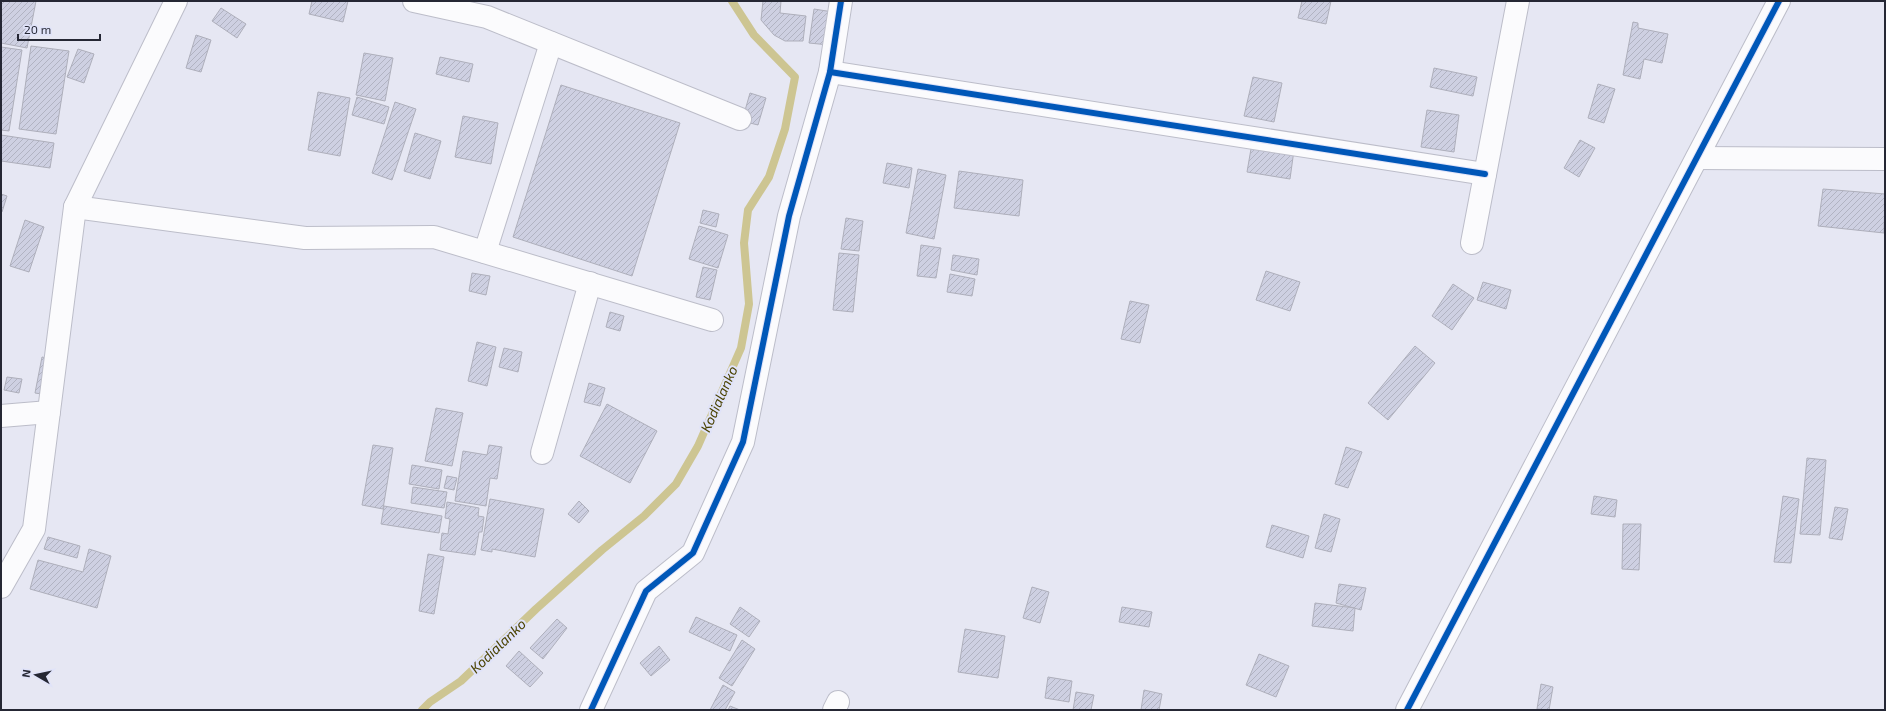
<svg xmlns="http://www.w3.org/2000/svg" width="1886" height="711" font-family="'Exo 2',sans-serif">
<defs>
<pattern id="building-hatch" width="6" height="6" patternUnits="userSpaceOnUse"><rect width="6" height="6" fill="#ced0e2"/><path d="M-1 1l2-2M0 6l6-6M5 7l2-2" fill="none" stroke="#b1b3c2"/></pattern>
</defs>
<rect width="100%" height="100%" fill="#e6e7f3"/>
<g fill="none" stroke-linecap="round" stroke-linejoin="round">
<polyline stroke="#cdc592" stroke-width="8" points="422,710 430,702 461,681 536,609 602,550 644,516 676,484 698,446 741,348 749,304 744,243 748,210 769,177 785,129 795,77 754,35 732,1"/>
</g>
<g fill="url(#building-hatch)" stroke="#aeafbb">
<polygon points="1,1 36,1 27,48 1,43"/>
<polygon points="312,1 348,1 343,22 309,14"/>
<polygon points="763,1 781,1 780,13 806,16 803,41 785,41 774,35 761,20"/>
<polygon points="1302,1 1331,1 1326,24 1298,18"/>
<polygon points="221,8 246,24 237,38 212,21"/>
<polygon points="814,9 833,12 829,45 809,43"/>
<polygon points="1633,22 1638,23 1638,28 1668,34 1662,63 1644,59 1640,79 1623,75"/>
<polygon points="196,35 211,40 201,72 186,68"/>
<polygon points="31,46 69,51 56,134 19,129"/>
<polygon points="1,47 22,50 9,131 1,130"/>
<polygon points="78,49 94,54 84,83 67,77"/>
<polygon points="364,53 393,58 385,101 356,95"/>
<polygon points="440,57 473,64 469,82 436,74"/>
<polygon points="1434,68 1477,77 1473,96 1430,87"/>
<polygon points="1253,77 1282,83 1274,122 1244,116"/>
<polygon points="1598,84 1615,89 1604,123 1588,118"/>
<polygon points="561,85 680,123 632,276 513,237"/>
<polygon points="318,92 350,98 340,156 308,150"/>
<polygon points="750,93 766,98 758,125 742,121"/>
<polygon points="357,97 389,107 384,124 352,115"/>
<polygon points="395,102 416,109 392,180 372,173"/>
<polygon points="1427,110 1459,115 1454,152 1421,147"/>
<polygon points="463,116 498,123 491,164 455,157"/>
<polygon points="415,133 441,141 430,179 404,171"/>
<polygon points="1,135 54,143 50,168 1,161"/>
<polygon points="1580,140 1595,148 1579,177 1564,168"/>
<polygon points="1252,143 1294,150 1290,179 1247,172"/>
<polygon points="887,163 912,168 909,188 883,183"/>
<polygon points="918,169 946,175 934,239 906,233"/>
<polygon points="959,171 1023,180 1019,216 954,208"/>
<polygon points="1823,189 1885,194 1884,233 1818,226"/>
<polygon points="1,194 7,196 2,212 1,212"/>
<polygon points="703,210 719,214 716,227 700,223"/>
<polygon points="846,218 863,221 859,251 841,249"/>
<polygon points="25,220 44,227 29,272 10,266"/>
<polygon points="699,226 728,235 718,268 689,259"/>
<polygon points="921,245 941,248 936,278 917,276"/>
<polygon points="839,253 859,255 853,312 833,310"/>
<polygon points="953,255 979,259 977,275 951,270"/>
<polygon points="703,267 717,270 710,300 696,297"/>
<polygon points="1266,271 1300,282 1290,311 1256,300"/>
<polygon points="472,273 490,276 486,295 469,291"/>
<polygon points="950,274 975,279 972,296 947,292"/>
<polygon points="1483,282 1511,290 1506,309 1477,300"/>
<polygon points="1453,284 1474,298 1452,330 1432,316"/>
<polygon points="1130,301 1149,305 1140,343 1121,339"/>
<polygon points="610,312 624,316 620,331 606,327"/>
<polygon points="477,342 496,347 487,386 468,381"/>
<polygon points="1415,346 1435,363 1388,420 1368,403"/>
<polygon points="504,348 522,352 518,372 499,367"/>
<polygon points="42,357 55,360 48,395 35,393"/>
<polygon points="7,377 22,379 19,393 4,390"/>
<polygon points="589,383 605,388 600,406 584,402"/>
<polygon points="607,404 657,431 630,483 580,456"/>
<polygon points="436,408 463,413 452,466 425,461"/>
<polygon points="373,445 393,448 383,509 362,505"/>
<polygon points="489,445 502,447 497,479 490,478 486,506 455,501 463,451 487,455"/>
<polygon points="1346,447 1362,452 1348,488 1335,484"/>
<polygon points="1807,458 1826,460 1820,535 1800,534"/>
<polygon points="412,465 442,470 439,489 409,484"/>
<polygon points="447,476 457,478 454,490 444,488"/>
<polygon points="413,487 447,492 444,508 411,503"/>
<polygon points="1594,496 1617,500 1615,517 1591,514"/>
<polygon points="1783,496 1799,499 1791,563 1774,562"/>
<polygon points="490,499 544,509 535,557 492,549 492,552 481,550"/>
<polygon points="579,501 589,511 579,523 568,514"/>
<polygon points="447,502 479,508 478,516 484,517 482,532 479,532 475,555 440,550 442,533 448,534 450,519 445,518"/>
<polygon points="384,506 442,516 439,533 381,524"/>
<polygon points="1835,507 1848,509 1842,540 1829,538"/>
<polygon points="1324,514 1340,519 1331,552 1315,548"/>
<polygon points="1623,524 1641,524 1639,570 1622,569"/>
<polygon points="1272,525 1309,536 1303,558 1266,547"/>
<polygon points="48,537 80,546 77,558 44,549"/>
<polygon points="89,549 111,556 97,608 30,589 38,560 83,572"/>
<polygon points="428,554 444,557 434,614 419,611"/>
<polygon points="1339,584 1366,588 1361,610 1336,603"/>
<polygon points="1032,587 1049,592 1040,623 1023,618"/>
<polygon points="1315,603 1355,608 1353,631 1312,626"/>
<polygon points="740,607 760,621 749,637 730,624"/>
<polygon points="1122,607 1152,612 1149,627 1119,622"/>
<polygon points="696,617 737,635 730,651 689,632"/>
<polygon points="557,619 567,628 543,659 530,648"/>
<polygon points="965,629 1005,636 998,678 958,672"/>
<polygon points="742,640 755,649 732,686 719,678"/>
<polygon points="659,646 670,660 651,676 640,663"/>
<polygon points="519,651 543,673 530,687 506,666"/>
<polygon points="1259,654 1289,666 1276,697 1246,685"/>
<polygon points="1048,677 1072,681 1069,702 1045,698"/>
<polygon points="1541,684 1553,687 1549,710 1537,709"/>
<polygon points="723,685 735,692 725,710 710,710"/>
<polygon points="1144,690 1162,694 1159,710 1141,710"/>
<polygon points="1076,692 1094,695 1091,710 1073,710"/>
<polygon points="730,706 740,710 728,710"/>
</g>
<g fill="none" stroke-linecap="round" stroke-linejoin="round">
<defs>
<g id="minor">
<polyline points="414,1 487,17 740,119"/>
<polyline points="830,72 1485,174"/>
<polyline points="1697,158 1885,159"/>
<polyline points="75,207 305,238 434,237 712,320"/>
<polyline points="1472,243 1518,1"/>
<polyline points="485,252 551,43"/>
<polyline points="1,416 49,412"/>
<polyline points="542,453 590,283"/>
<polyline points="1,587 34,529 75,207 176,1"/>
<polyline points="591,710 646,591 693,553 743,442 789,216 830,72 841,1"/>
<polyline points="834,710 838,702"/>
<polyline points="1407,710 1779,1"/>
</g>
</defs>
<use href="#minor" stroke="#bcbdc9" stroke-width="24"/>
<use href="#minor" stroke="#fbfbfd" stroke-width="22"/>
<defs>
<g id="cycleway">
<polyline points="830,72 1485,174"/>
<polyline points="591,710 646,591 693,553 743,442 789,216 830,72 841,1"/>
<polyline points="1407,710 1779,1"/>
</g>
</defs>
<use href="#cycleway" stroke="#e0e3f9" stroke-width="8"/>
<use href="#cycleway" stroke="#0057b8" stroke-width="6"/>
</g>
<g text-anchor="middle" stroke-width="4" stroke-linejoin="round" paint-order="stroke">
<g font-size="14" font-style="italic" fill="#4a4200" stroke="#e0e3f9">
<text transform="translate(719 399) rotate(-66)" y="5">Kodialanko</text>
<text transform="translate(498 646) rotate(-44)" y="5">Kodialanko</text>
</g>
</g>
<rect width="1886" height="711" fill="none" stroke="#252734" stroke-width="4"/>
<g transform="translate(36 675) rotate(279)" stroke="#e0e3f9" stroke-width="3" paint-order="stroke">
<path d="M0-3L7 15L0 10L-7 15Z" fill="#252734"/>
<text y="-6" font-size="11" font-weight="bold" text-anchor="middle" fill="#252734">N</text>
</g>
<path d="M18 34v6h82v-6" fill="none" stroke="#252734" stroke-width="2"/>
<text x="24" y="34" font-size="12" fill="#252734" stroke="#e0e3f9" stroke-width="3" paint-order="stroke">20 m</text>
</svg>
